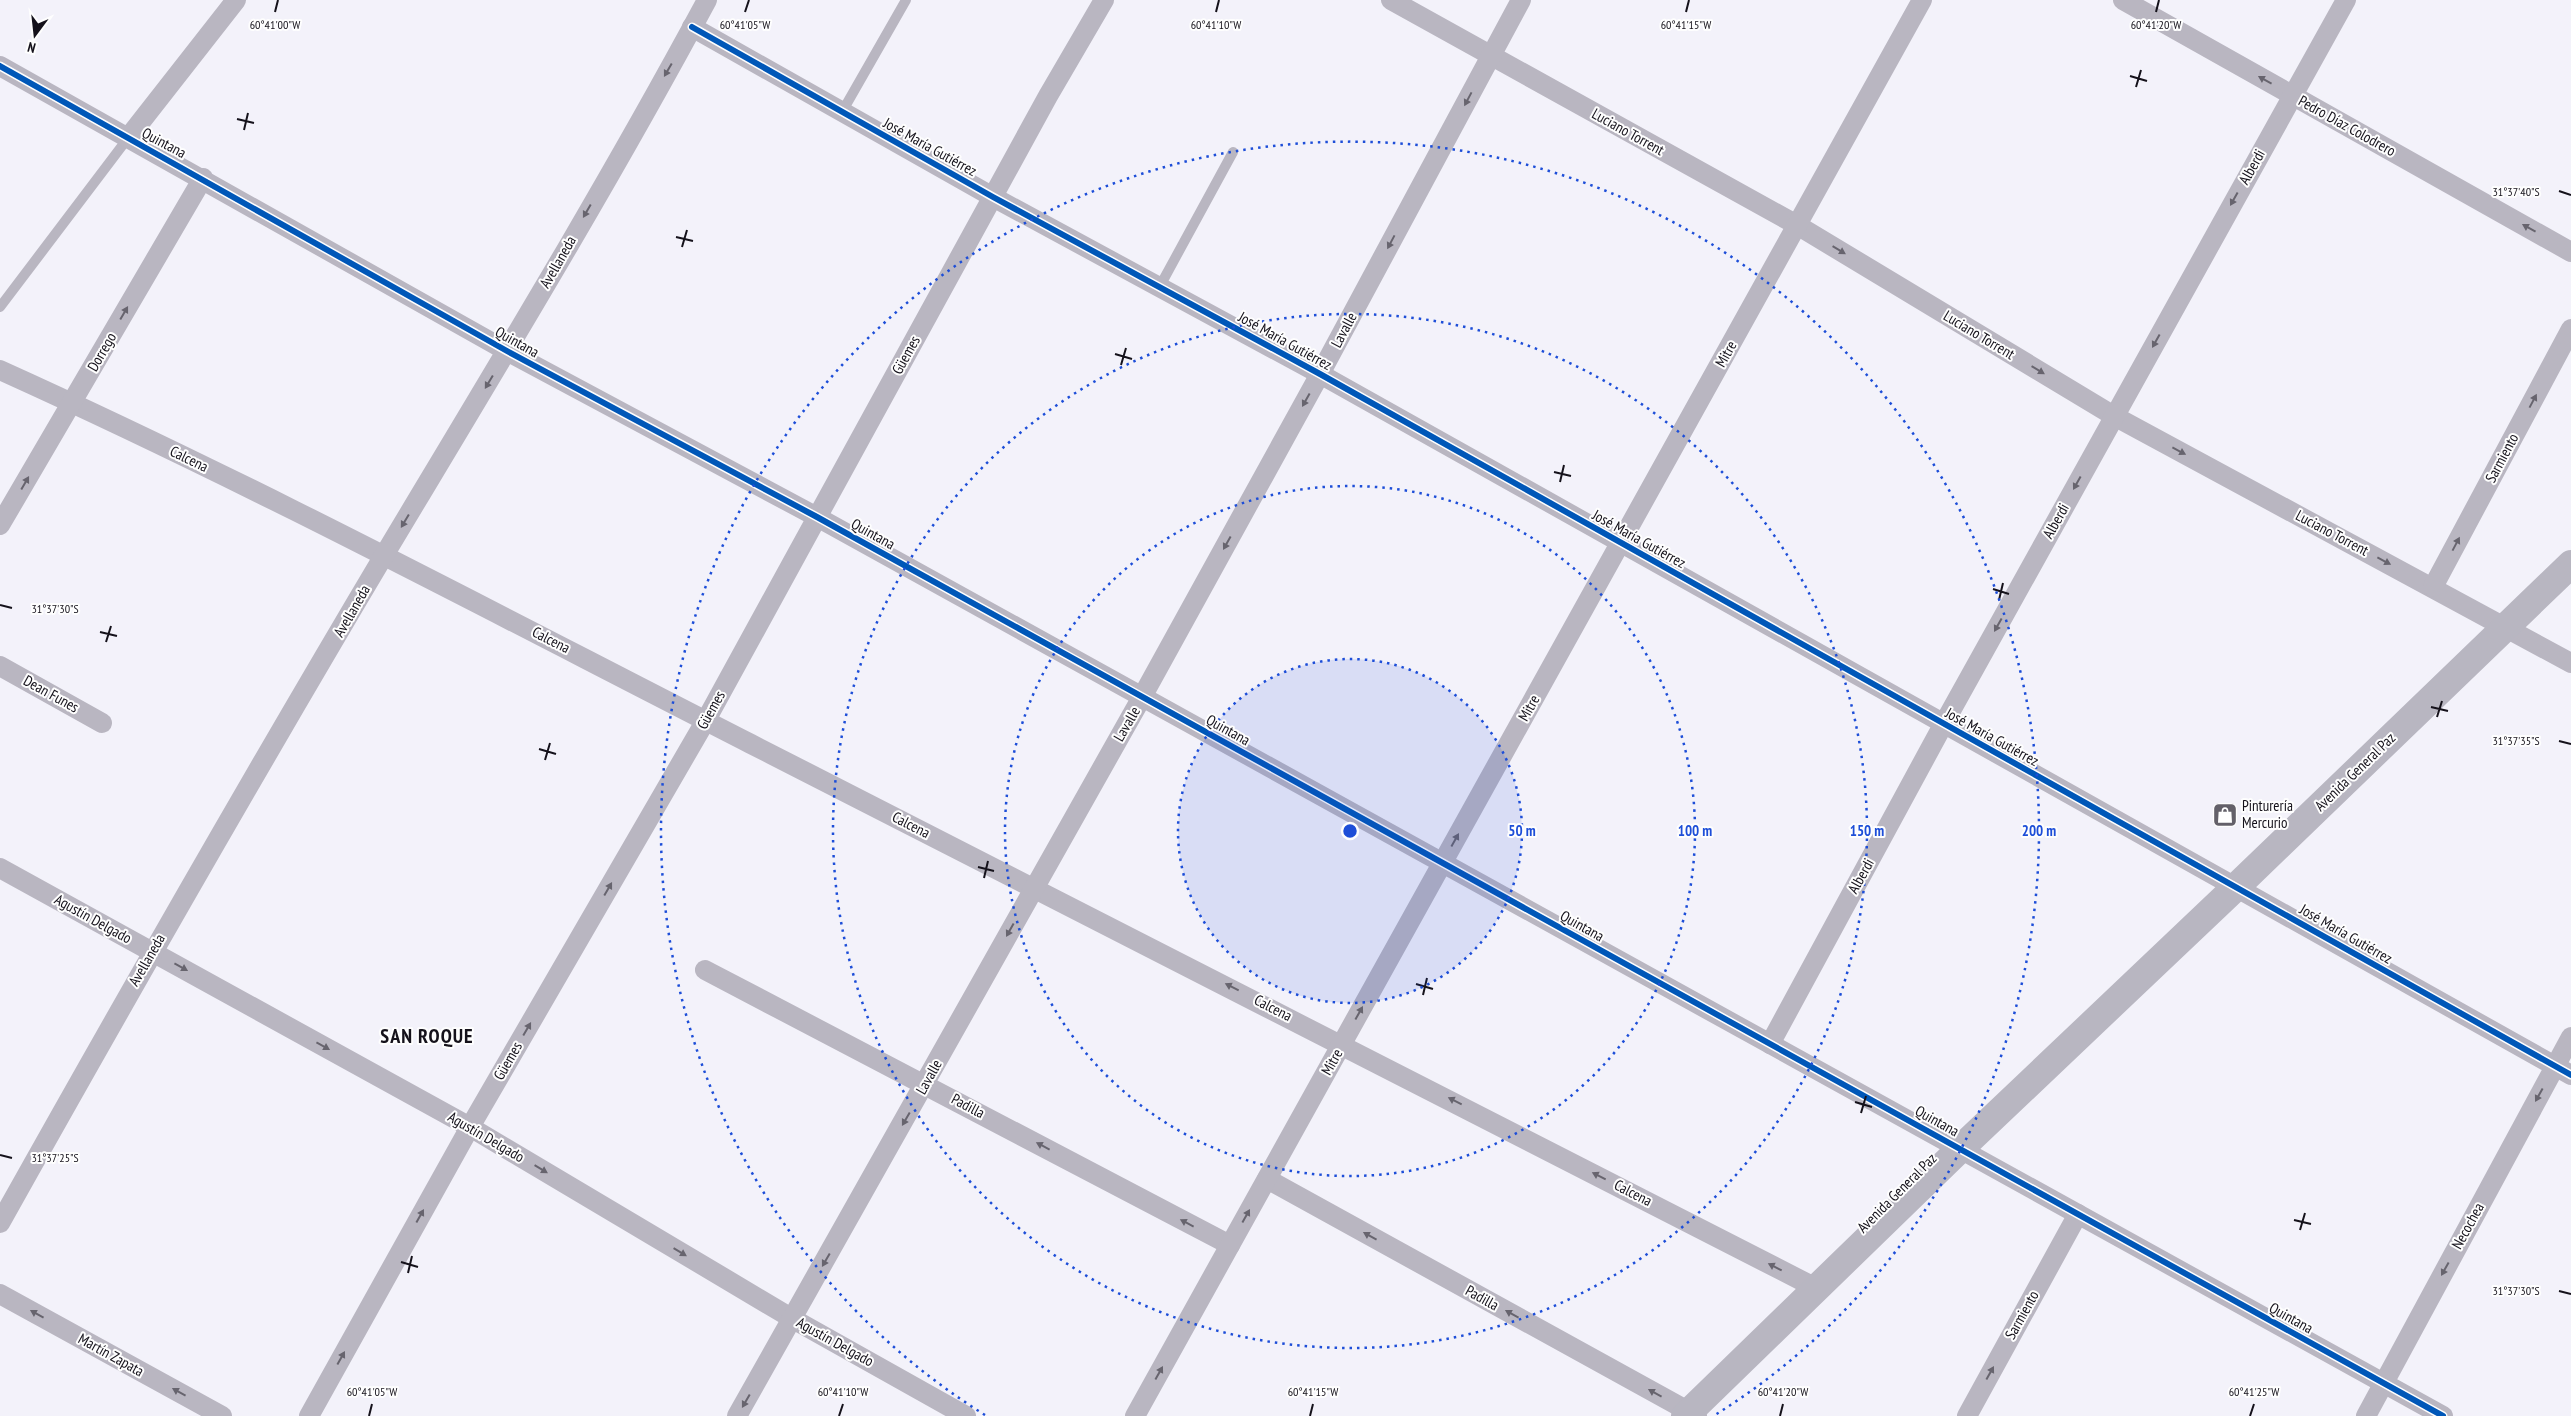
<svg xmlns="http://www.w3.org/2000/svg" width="2571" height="1416" font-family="'PT Sans Narrow',sans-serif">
<rect width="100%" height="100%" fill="#f3f2fa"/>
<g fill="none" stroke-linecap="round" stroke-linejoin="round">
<g stroke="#b9b6c1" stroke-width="10">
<polyline points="842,112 906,0"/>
<polyline points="1160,286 1233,152"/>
<polyline points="0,307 128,138"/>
</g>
<g stroke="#b9b6c1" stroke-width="20">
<polyline points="1391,0 1797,225 2114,416 2571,663"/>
<polyline points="2123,0 2571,252"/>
<polyline points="692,27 993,197 1320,374 2571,1075"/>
<polyline points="0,66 507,351 817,517 2443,1416"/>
<polyline points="128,138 236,0"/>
<path d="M0,370C255,485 502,617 751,744C1107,925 1463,1106 1818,1289"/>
<polyline points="0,525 203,178"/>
<polyline points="2433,587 2571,329"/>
<polyline points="0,666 102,723"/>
<polyline points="0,868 470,1127 793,1319 966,1416"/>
<polyline points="705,970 1230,1245"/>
<polyline points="1770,1044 1943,725 2346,0"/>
<polyline points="1267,1179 1697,1416"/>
<path d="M0,1223C126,998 254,774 386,552C495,370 606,188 707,0"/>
<polyline points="0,1294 222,1416"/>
<polyline points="309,1416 470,1127 706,720 1048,96 1104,0"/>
<polyline points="737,1416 1142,697 1320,374 1521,0"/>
<polyline points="1135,1416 1922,0"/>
<polyline points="1967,1416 2078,1214"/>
<polyline points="2366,1416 2571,1037"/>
</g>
<polyline stroke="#b8b6c1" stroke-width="28" points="1685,1416 1961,1148 2237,886 2571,564"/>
<defs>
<g id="cycleway">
<polyline points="692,27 993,197 1320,374 2571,1075"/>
<polyline points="0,66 507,351 817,517 2443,1416"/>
</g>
</defs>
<use href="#cycleway" stroke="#fefefe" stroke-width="9"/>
<use href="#cycleway" stroke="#0057b8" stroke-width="6"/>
</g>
<defs><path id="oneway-solid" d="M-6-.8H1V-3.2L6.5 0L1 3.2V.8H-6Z" transform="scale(1.25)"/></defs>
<g fill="#67646e">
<use href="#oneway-solid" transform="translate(668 70) rotate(120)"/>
<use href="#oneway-solid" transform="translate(2265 80) rotate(-151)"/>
<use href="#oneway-solid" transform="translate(1468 99) rotate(118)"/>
<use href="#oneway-solid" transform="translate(2234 199) rotate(119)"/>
<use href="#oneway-solid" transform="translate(587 211) rotate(120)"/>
<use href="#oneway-solid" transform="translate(2529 228) rotate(-151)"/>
<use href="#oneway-solid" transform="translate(1391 242) rotate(118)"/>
<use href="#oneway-solid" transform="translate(1839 250) rotate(31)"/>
<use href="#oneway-solid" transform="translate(124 313) rotate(-60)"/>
<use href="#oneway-solid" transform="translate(2156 341) rotate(119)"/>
<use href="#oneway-solid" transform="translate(2038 370) rotate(31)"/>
<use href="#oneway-solid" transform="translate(489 382) rotate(121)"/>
<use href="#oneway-solid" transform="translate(1306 400) rotate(119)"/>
<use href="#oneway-solid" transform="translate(2533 401) rotate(-62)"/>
<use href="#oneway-solid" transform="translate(2179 451) rotate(28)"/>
<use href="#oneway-solid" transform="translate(25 483) rotate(-60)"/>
<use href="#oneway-solid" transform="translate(2077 483) rotate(119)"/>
<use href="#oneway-solid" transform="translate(405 521) rotate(121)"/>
<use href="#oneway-solid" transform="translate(1227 543) rotate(119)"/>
<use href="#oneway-solid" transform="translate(2456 544) rotate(-62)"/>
<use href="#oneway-solid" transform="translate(2384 561) rotate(28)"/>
<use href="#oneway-solid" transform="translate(1998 625) rotate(119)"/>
<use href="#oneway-solid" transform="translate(1455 840) rotate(-61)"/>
<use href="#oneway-solid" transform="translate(608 889) rotate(-60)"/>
<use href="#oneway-solid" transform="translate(1010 930) rotate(119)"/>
<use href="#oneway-solid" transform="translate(181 967) rotate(29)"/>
<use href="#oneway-solid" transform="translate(1232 987) rotate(-153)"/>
<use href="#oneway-solid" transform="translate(1359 1013) rotate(-61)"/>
<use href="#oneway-solid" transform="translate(527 1029) rotate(-60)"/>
<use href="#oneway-solid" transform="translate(323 1046) rotate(29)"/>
<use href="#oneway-solid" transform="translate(2539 1095) rotate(119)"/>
<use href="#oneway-solid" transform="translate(1455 1101) rotate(-153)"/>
<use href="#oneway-solid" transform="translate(906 1119) rotate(120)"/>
<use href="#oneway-solid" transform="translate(1043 1146) rotate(-152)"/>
<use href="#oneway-solid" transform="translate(541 1169) rotate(31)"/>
<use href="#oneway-solid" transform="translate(1599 1176) rotate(-153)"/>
<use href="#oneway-solid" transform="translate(420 1216) rotate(-61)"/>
<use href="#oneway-solid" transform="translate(1246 1216) rotate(-61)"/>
<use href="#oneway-solid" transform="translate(1187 1223) rotate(-152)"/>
<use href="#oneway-solid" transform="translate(1370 1236) rotate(-151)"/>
<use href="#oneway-solid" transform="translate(680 1252) rotate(31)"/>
<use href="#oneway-solid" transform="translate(826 1260) rotate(120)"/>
<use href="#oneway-solid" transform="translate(1775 1267) rotate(-153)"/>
<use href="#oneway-solid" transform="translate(2445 1269) rotate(119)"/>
<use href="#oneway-solid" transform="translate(37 1314) rotate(-151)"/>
<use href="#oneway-solid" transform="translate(1512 1314) rotate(-151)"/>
<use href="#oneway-solid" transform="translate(341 1358) rotate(-61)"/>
<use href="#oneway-solid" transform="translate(1159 1373) rotate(-61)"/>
<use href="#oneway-solid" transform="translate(1990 1373) rotate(-61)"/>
<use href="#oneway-solid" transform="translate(179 1392) rotate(-151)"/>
<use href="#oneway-solid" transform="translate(1655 1393) rotate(-151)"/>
<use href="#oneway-solid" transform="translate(746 1401) rotate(120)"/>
</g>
<path fill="none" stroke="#15121b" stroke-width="2" d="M275,12L278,0M745,12L749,0M1216,12L1219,0M1686,12L1689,0M2156,12L2159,0M2130,76L2147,81M2136,87L2141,70M237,119L254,123M244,130L248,113M2559,191L2571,195M676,237L693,241M682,247L687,230M1115,354L1132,359M1121,365L1126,348M1554,472L1571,476M1560,482L1564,465M1993,589L2009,594M1999,600L2003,583M0,605L12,608M100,632L117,636M106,642L111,626M2431,707L2448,711M2437,717L2442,701M2559,741L2571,744M539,749L556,754M545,760L550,743M978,867L994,871M984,878L988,861M1416,984L1433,989M1423,995L1427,978M1855,1102L1872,1107M1861,1113L1866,1096M0,1155L12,1158M2294,1220L2311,1224M2300,1230L2305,1213M401,1262L418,1267M408,1273L412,1256M2559,1291L2571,1294M369,1416L372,1404M839,1416L843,1404M1310,1416L1313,1404M1780,1416L1783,1404M2250,1416L2254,1404"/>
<circle cx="1350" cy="831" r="172" fill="#1d4ed8" fill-opacity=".12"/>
<g fill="none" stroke="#1d4ed8" stroke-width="2.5" stroke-dasharray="2.5 5">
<circle cx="1350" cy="831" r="172"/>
<circle cx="1350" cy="831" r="345"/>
<circle cx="1350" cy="831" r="517"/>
<path d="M985 1415A689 689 0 1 1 1715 1415"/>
</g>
<defs>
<symbol id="shop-square" viewBox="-11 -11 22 22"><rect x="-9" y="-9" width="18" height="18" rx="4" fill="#636069" stroke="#fefefe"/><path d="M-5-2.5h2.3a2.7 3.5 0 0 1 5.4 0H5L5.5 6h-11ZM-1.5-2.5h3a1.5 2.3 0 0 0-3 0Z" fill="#fff"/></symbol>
</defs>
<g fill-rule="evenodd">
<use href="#shop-square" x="2211" y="801" width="28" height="28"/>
</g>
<g text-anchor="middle" stroke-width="4" stroke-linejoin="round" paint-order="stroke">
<g font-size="15" fill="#15121b" stroke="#fefefe">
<text transform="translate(2347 126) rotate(29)" y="5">Pedro Díaz Colodrero</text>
<text transform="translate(1628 132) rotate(29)" y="5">Luciano Torrent</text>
<text transform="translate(164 143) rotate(28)" y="5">Quintana</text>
<text transform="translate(930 147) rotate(29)" y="5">José María Gutiérrez</text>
<text transform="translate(2252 167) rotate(-61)" y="5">Alberdi</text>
<text transform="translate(558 262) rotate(-60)" y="5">Avellaneda</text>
<text transform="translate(1344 330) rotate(-62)" y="5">Lavalle</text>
<text transform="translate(1979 335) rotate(31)" y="5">Luciano Torrent</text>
<text transform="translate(1285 341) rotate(29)" y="5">José María Gutiérrez</text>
<text transform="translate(517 342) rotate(29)" y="5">Quintana</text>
<text transform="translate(102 352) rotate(-60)" y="5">Dorrego</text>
<text transform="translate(1726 354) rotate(-61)" y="5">Mitre</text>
<text transform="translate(906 355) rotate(-61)" y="5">Güemes</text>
<text transform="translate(2502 458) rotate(-62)" y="5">Sarmiento</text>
<text transform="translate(189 459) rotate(26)" y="5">Calcena</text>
<text transform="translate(2056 521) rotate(-61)" y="5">Alberdi</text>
<text transform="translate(2332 533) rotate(28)" y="5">Luciano Torrent</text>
<text transform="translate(873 534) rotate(29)" y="5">Quintana</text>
<text transform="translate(1639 539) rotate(29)" y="5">José María Gutiérrez</text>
<text transform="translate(352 611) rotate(-60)" y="5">Avellaneda</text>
<text transform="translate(551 640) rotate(27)" y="5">Calcena</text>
<text transform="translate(51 694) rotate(29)" y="5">Dean Funes</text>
<text transform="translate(1529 708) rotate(-61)" y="5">Mitre</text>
<text transform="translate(711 710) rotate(-61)" y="5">Güemes</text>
<text transform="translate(1127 724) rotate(-60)" y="5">Lavalle</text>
<text transform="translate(1228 730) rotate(29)" y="5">Quintana</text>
<text transform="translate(1992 737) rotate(29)" y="5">José María Gutiérrez</text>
<text transform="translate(2355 772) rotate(-44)" y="5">Avenida General Paz</text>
<text transform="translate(911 825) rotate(27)" y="5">Calcena</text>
<text transform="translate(1861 876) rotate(-61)" y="5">Alberdi</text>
<text transform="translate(93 919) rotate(29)" y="5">Agustín Delgado</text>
<text transform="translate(1582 926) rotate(29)" y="5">Quintana</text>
<text transform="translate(2346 934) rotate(30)" y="5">José María Gutiérrez</text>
<text transform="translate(147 960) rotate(-60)" y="5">Avellaneda</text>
<text transform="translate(1273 1008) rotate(27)" y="5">Calcena</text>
<text transform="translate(508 1061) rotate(-60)" y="5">Güemes</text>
<text transform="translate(1332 1062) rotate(-61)" y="5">Mitre</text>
<text transform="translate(929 1077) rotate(-61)" y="5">Lavalle</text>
<text transform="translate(968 1106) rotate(28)" y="5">Padilla</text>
<text transform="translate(1937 1121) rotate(29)" y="5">Quintana</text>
<text transform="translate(486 1137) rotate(30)" y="5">Agustín Delgado</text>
<text transform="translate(1633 1193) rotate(27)" y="5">Calcena</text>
<text transform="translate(1897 1193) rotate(-45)" y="5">Avenida General Paz</text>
<text transform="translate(2468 1226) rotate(-61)" y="5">Necochea</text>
<text transform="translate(1482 1298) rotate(29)" y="5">Padilla</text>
<text transform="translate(2022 1315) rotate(-61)" y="5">Sarmiento</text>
<text transform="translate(2291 1318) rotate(29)" y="5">Quintana</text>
<text transform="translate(835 1342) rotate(29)" y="5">Agustín Delgado</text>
<text transform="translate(111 1355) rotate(29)" y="5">Martín Zapata</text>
</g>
<g font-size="15" fill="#15121b" stroke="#fefefe" text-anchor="start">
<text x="2242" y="811">Pinturería<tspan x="2242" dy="17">Mercurio</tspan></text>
</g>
<g font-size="20" font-weight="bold" letter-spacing="1" fill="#15121b" stroke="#fefefe">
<text x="427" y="1043">SAN ROQUE</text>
</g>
</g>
<g font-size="12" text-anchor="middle" fill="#15121b" stroke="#fefefe" stroke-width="4" stroke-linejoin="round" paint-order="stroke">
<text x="275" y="29">60°41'00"W</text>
<text x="745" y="29">60°41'05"W</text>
<text x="1216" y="29">60°41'10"W</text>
<text x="1686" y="29">60°41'15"W</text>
<text x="2156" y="29">60°41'20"W</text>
<text x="2516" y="196">31°37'40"S</text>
<text x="55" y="613">31°37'30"S</text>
<text x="2516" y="745">31°37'35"S</text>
<text x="55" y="1162">31°37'25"S</text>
<text x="2516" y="1295">31°37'30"S</text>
<text x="372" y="1396">60°41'05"W</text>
<text x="843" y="1396">60°41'10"W</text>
<text x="1313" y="1396">60°41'15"W</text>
<text x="1783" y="1396">60°41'20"W</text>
<text x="2254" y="1396">60°41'25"W</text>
</g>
<circle cx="1350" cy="831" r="8" fill="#1d4ed8" stroke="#fefefe" stroke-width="2.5"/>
<g font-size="15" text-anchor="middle" font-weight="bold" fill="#1d4ed8" stroke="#fefefe" stroke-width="4" stroke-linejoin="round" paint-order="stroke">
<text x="1522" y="836">50 m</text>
<text x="1695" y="836">100 m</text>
<text x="1867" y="836">150 m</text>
<text x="2039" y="836">200 m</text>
</g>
<g transform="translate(35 35) rotate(195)" stroke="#fefefe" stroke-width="4" paint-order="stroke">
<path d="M0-4L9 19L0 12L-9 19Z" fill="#15121b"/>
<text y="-8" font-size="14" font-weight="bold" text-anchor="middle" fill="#15121b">N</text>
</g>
</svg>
